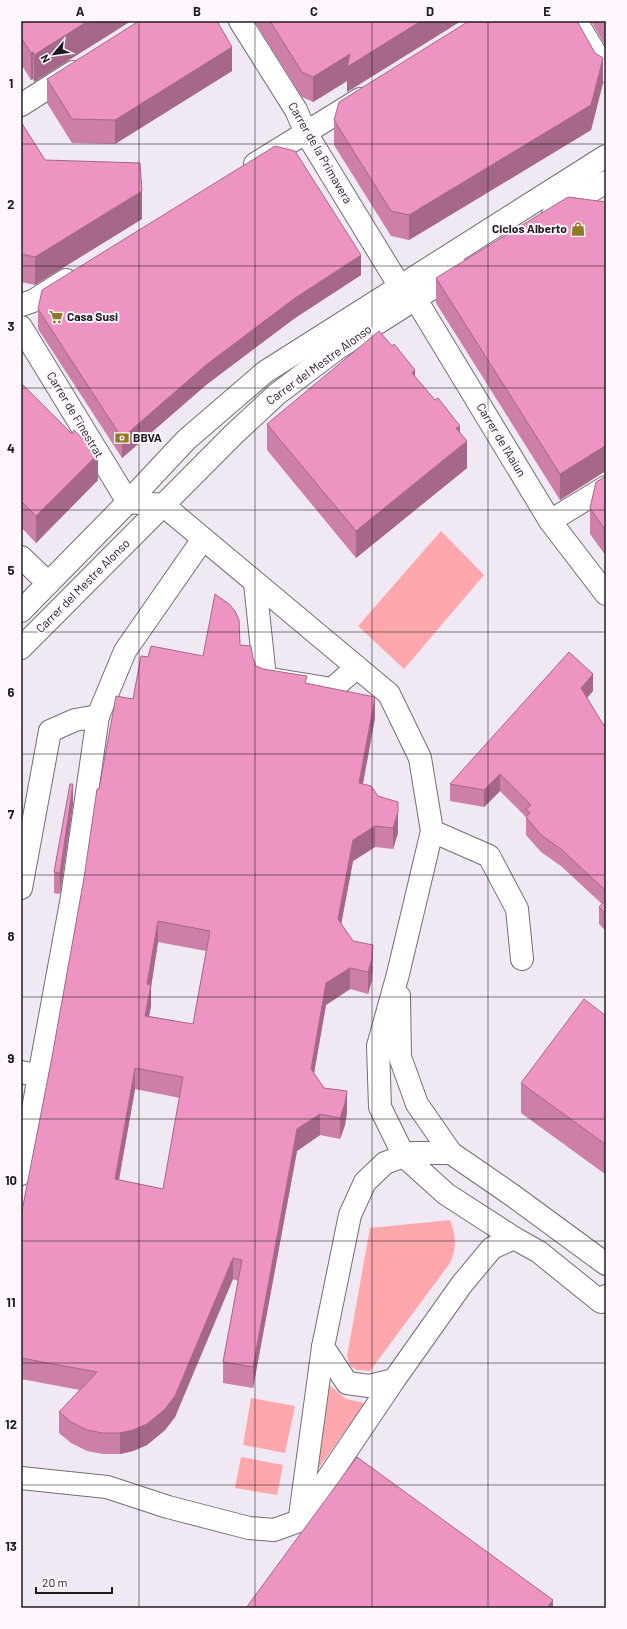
<svg xmlns="http://www.w3.org/2000/svg" width="627" height="1629" font-family="Barlow,sans-serif">
<rect width="100%" height="100%" fill="#f0e8f2"/>
<g fill="#fea8ae">
<polygon points="441,531 484,575 404,669 358,626"/>
<path d="M450,1220C456,1236 457,1247 450,1263L370,1371L357,1370L350,1366L347,1356L370,1228Z"/>
<polygon points="328,1384 346,1399 365,1403 313,1476"/>
<polygon points="251,1398 295,1406 285,1453 243,1445"/>
<polygon points="241,1457 283,1465 277,1495 235,1488"/>
</g>
<g fill="none" stroke-linecap="round" stroke-linejoin="round">
<defs>
<g id="minor">
<polyline points="240,21 296,110 306,133 399,285 415,298 550,521 606,594"/>
<polyline points="576,21 606,71"/>
<polyline points="21,105 73,72"/>
<polyline points="255,164 360,99"/>
<polyline points="553,214 606,182"/>
<polyline points="21,305 33,301 66,280"/>
<polyline points="21,327 128,502 163,505 389,694 420,758 432,831 398,974 378,1046 380,1107 404,1156 446,1194 514,1238"/>
<polyline points="550,521 606,487"/>
<polyline points="21,557 48,583"/>
<polyline points="255,583 265,678 332,689 357,667"/>
<polyline points="21,648 234,434 277,394 338,348 461,270"/>
<polyline points="432,831 489,856 517,909 522,959"/>
<polyline points="21,888 50,731 75,720 98,716 125,651 203,539"/>
<polyline points="399,996 400,1057 417,1104 451,1153"/>
<polyline points="21,1072 40,1076"/>
<polyline points="21,1174 72,897 98,716"/>
<polyline points="606,1264 512,1195 451,1153 412,1153 385,1163 365,1182 350,1215 323,1347 347,1383 369,1386 394,1380 462,1284 492,1248 514,1238 539,1252 601,1302 606,1296"/>
<polyline points="21,1478 107,1487 168,1507 249,1528 274,1530 299,1521 394,1380"/>
<polyline points="300,1516 323,1347"/>
</g>
<polyline id="major" points="21,611 128,502 186,440 265,372 606,156"/>
</defs>
<use href="#minor" stroke="#746d75" stroke-width="24"/>
<use href="#major" stroke="#746d75" stroke-width="24"/>
<use href="#minor" stroke="#fff" stroke-width="22"/>
<use href="#major" stroke="#fff" stroke-width="22"/>
</g>
<g fill="#cc7fa7" fill-rule="evenodd">
<polygon points="21,21 131,21 34,82 33,79 31,80 21,64"/>
<polygon points="254,21 461,21 347,92 347,81 313,102 302,97"/>
<polygon points="591,21 606,21 606,47"/>
<polygon points="232,71 115,144 72,143 47,103 47,79"/>
<polygon points="603,83 591,130 409,240 391,236 334,145 334,120"/>
<polygon points="21,122 45,160 142,219 35,285 21,282"/>
<polygon points="606,202 606,475 604,475 604,472 560,500 436,303 436,278"/>
<polygon points="361,275 295,318 206,385 122,458 38,329 38,309"/>
<polygon points="415,377 460,432 467,468 356,558 267,450 267,424"/>
<polygon points="21,383 98,480 36,543 21,527"/>
<polygon points="606,476 606,556 590,534 590,508"/>
<path d="M240,645L253,658L256,666L263,669L307,684L375,718L363,784L398,833L393,849L375,847L353,861L341,924L353,941L373,967L372,980L368,994L350,989L326,1005L314,1073L324,1088L347,1112L345,1125L340,1139L320,1135L297,1151L253,1388L223,1383V1362L238,1281L233,1279L175,1417L165,1430L147,1445L133,1451L120,1454H103L87,1451L71,1443L59,1433V1412L80,1390L21,1379V1216L52,1057L84,878L99,789L148,657L203,656ZM158,942L206,951L193,1024L149,1016L151,1006V987ZM135,1089L180,1098L163,1189L119,1180Z"/>
<polygon points="593,691 587,698 606,729 606,931 599,924 599,907 602,904 561,866 541,852 526,835 526,817 500,791 484,807 450,801 450,784"/>
<polygon points="73,805 60,894 54,893 54,872"/>
<polygon points="606,1016 606,1177 605,1174 521,1113 521,1083"/>
</g>
<g fill="#a66888">
<polygon points="88,21 131,21 34,82 34,55"/>
<polygon points="421,21 461,21 347,92 347,81 313,102 313,77 350,54"/>
<polygon points="232,47 232,71 115,144 115,120"/>
<polygon points="33,52 33,79 31,80 31,53"/>
<polygon points="603,58 603,83 591,130 409,240 409,215"/>
<polygon points="142,191 142,219 35,285 35,257"/>
<polygon points="361,255 361,275 295,318 206,385 122,458 122,438 206,365 295,298"/>
<polygon points="415,370 415,397 412,373"/>
<polygon points="460,426 460,447 467,441 467,468 356,558 356,531 456,428"/>
<polygon points="605,446 604,449 604,472 560,500 560,474"/>
<polygon points="98,454 98,480 36,543 36,516"/>
<polygon points="593,674 593,691 581,705 581,688"/>
<polygon points="375,697 375,718 359,804 359,783"/>
<polygon points="500,774 500,791 484,807 484,790"/>
<polygon points="73,784 73,805 60,894 60,873"/>
<polygon points="398,812 398,833 393,849 393,828"/>
<polygon points="375,826 375,847 353,861 338,941 338,919 353,840"/>
<polygon points="158,921 158,942 151,987 151,1006 145,1037 145,1016 147,984"/>
<polygon points="373,945 372,980 368,994 368,972"/>
<polygon points="350,968 350,989 326,1005 311,1090 311,1069 326,983"/>
<polygon points="135,1068 135,1089 115,1201 115,1179"/>
<polygon points="347,1091 347,1112 345,1125 340,1139 340,1118"/>
<polygon points="320,1114 320,1135 297,1151 253,1388 253,1367 297,1129"/>
<polygon points="233,1258 233,1279 175,1417 165,1430 147,1445 133,1451 120,1454 120,1433"/>
<polygon points="553,1600 553,1608 547,1608"/>
</g>
<g fill="#ed94c2" stroke="#a66888" fill-rule="evenodd">
<polygon points="21,21 88,21 34,55 33,52 31,53 21,37"/>
<polygon points="139,21 217,21 232,47 115,120 72,119 47,79"/>
<polygon points="270,21 421,21 347,67 350,54 313,77 302,72"/>
<polygon points="469,21 577,21 595,53 603,58 591,105 409,215 391,211 334,120 339,102"/>
<polygon points="21,122 45,160 140,163 142,191 35,257 21,254"/>
<polygon points="275,146 295,151 361,255 295,298 206,365 122,438 38,309 42,290"/>
<polygon points="568,197 606,202 606,450 604,449 605,446 560,474 436,278"/>
<polygon points="379,331 392,346 394,344 415,370 412,373 435,400 438,398 460,426 456,428 467,441 356,531 267,424"/>
<polygon points="21,383 72,434 74,430 98,454 36,516 21,501"/>
<polygon points="606,476 606,531 590,508 596,482"/>
<path d="M215,594L229,604L235,611L239,620L240,645L251,646L253,658L256,666L263,669L307,676L305,683L375,697L359,783L371,786L378,796L398,802V812L393,828L375,826L353,840L338,919L353,941L373,945L372,959L368,972L350,968L326,983L311,1069L324,1088L347,1091L345,1103L340,1118L320,1114L297,1129L253,1367L223,1362L242,1260L233,1258L175,1396L165,1409L147,1424L133,1430L120,1433H103L87,1430L71,1422L59,1412L97,1372L21,1358V1216L52,1057L84,878L97,789H99L116,696L133,699L141,656L148,657L151,646L203,656ZM158,921L210,931L193,1024L145,1016L151,985L147,984ZM135,1068L183,1077L163,1189L115,1179Z"/>
<polygon points="569,652 593,674 581,688 606,729 606,891 561,849 541,835 526,817 530,813 526,809 531,805 500,774 484,790 450,784"/>
<polygon points="70,784 73,784 60,873 54,872"/>
<polygon points="606,900 606,914 599,907"/>
<polygon points="584,999 606,1016 606,1146 605,1144 521,1083"/>
<polygon points="357,1457 553,1600 547,1608 246,1608"/>
</g>
<path fill="none" stroke="#1e1b1f" stroke-width="1" stroke-opacity="0.55" d="M139,21V1608M255,21V1608M372,21V1608M488,21V1608M21,144H606M21,266H606M21,388H606M21,510H606M21,632H606M21,754H606M21,875H606M21,997H606M21,1119H606M21,1241H606M21,1363H606M21,1485H606"/>
<defs>
<symbol id="shop-bare" viewBox="-9 -9 18 18"><path d="M-5-2.5h2.3a2.7 3.5 0 0 1 5.4 0H5L5.5 6h-11ZM-1.5-2.5h3a1.5 2.3 0 0 0-3 0Z" fill="#907a21" stroke="#fef5ff" stroke-width="2.5" paint-order="stroke"/></symbol>
<symbol id="supermarket-bare" viewBox="-9 -9 18 18"><path d="M-6-5.5h2.5l.6 2H6L4.5 2H-2.5L-4.4-4H-6ZM-1.5 3.2a1.3 1.3 0 1 0 .1 0ZM3 3.2a1.3 1.3 0 1 0 .1 0Z" fill="#907a21" stroke="#fef5ff" stroke-width="2.5" paint-order="stroke"/></symbol>
<symbol id="bank-bare" viewBox="-9 -9 18 18"><path d="M-6-4H6V4H-6ZM0-2.3a2.3 2.3 0 1 0 0 4.6a2.3 2.3 0 1 0 0-4.6Z" fill="#907a21" stroke="#fef5ff" stroke-width="2.5" paint-order="stroke"/></symbol>
</defs>
<g fill-rule="evenodd">
<use href="#shop-bare" x="568" y="219" width="20" height="20"/>
<use href="#supermarket-bare" x="46" y="307" width="20" height="20"/>
<use href="#bank-bare" x="112" y="428" width="20" height="20"/>
</g>
<g text-anchor="middle" stroke-width="4" stroke-linejoin="round" paint-order="stroke">
<g font-size="12" fill="#1e1b1f" stroke="#fef5ff">
<text transform="translate(320 153) rotate(60)" y="4">Carrer de la Primavera</text>
<text transform="translate(319 365) rotate(-36)" y="4">Carrer del Mestre Alonso</text>
<text transform="translate(75 415) rotate(59)" y="4">Carrer de Finestrat</text>
<text transform="translate(501 440) rotate(59)" y="4">Carrer de l'Aaiun</text>
<text transform="translate(83 586) rotate(-45)" y="4">Carrer del Mestre Alonso</text>
</g>
<g font-size="12" font-weight="bold" fill="#1e1b1f" stroke="#fef5ff" text-anchor="start">
<text x="567" y="233" text-anchor="end">Ciclos Alberto</text>
<text x="67" y="321">Casa Susi</text>
<text x="133" y="442">BBVA</text>
</g>
</g>
<rect width="627" height="1629" fill="none" stroke="#fef5ff" stroke-width="44"/>
<g transform="translate(54 54) rotate(241)" stroke="#fef5ff" stroke-width="3" paint-order="stroke">
<path d="M0-3L7 15L0 10L-7 15Z" fill="#1e1b1f"/>
<text y="-6" font-size="11" font-weight="bold" text-anchor="middle" fill="#1e1b1f">N</text>
</g>
<path d="M36 1587v6h76v-6" fill="none" stroke="#1e1b1f" stroke-width="2"/>
<text x="42" y="1587" font-size="12" fill="#1e1b1f" stroke="#fef5ff" stroke-width="3" paint-order="stroke">20 m</text>
<rect x="22" y="22" width="583" height="1585" fill="none" stroke="#1e1b1f" stroke-width="1.5"/>
<g font-size="13" text-anchor="middle" font-weight="bold" fill="#1e1b1f">
<text x="80" y="16">A</text>
<text x="197" y="16">B</text>
<text x="314" y="16">C</text>
<text x="430" y="16">D</text>
<text x="547" y="16">E</text>
<text x="11" y="88">1</text>
<text x="11" y="209">2</text>
<text x="11" y="331">3</text>
<text x="11" y="453">4</text>
<text x="11" y="575">5</text>
<text x="11" y="697">6</text>
<text x="11" y="819">7</text>
<text x="11" y="941">8</text>
<text x="11" y="1063">9</text>
<text x="11" y="1185">10</text>
<text x="11" y="1307">11</text>
<text x="11" y="1429">12</text>
<text x="11" y="1551">13</text>
</g>
</svg>
